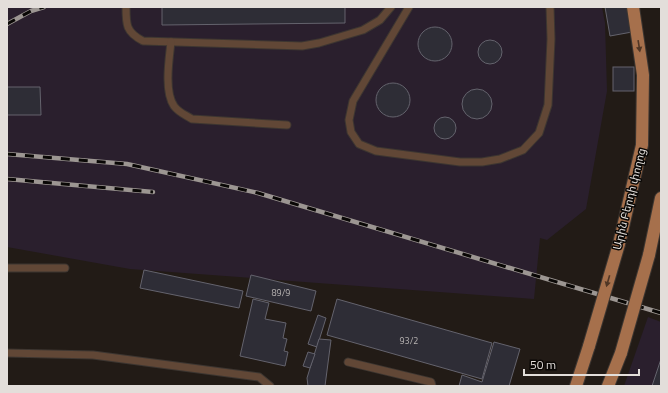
<svg xmlns="http://www.w3.org/2000/svg" width="668" height="393" font-family="'Titillium Web','Noto Sans Armenian',sans-serif">
<rect width="100%" height="100%" fill="#221b16"/>
<g fill="#2a1f2d">
<polygon points="7,7 602,7 605,23 607,91 586,209 547,240 540,238 534,299 130,269 7,247"/>
<polygon points="648,317 661,322 661,386 624,386"/>
</g>
<g fill="#2e2d36" stroke="#64636d">
<polygon points="162,7 345,7 345,23 162,25"/>
<polygon points="605,7 628,7 632,32 610,36"/>
<circle cx="435" cy="44" r="17"/>
<circle cx="490" cy="52" r="12"/>
<rect x="613" y="67" width="21" height="24"/>
<circle cx="393" cy="100" r="17"/>
<polygon points="7,87 40,87 41,115 7,115"/>
<circle cx="477" cy="104" r="15"/>
<circle cx="445" cy="128" r="11"/>
<polygon points="144,270 243,291 239,308 140,288"/>
<polygon points="251,275 316,291 311,311 246,296"/>
<polygon points="253,299 269,303 265,319 286,323 283,338 287,339 284,351 288,352 285,366 240,356"/>
<polygon points="337,299 492,343 482,379 327,335"/>
<polygon points="318,315 326,318 317,347 308,344"/>
<polygon points="319,339 331,340 325,386 308,386 307,378"/>
<polygon points="494,342 520,349 509,386 459,386 462,375 482,382"/>
<polygon points="308,352 315,354 310,368 303,366"/>
<polygon points="661,359 661,386 652,386"/>
</g>
<g fill="none" stroke-linecap="round" stroke-linejoin="round">
<defs>
<g id="service">
<path d="M126,7C126,25 126,32 143,41L302,46L319,43L363,30L380,20L391,7"/>
<polyline points="409,7 353,101 349,120 351,132 359,144 376,151 460,162 482,162 500,159 523,150 539,133 548,105 551,39 550,7"/>
<path d="M171,42C169,60 164,91 174,106C179,113 186,115 192,119L287,125"/>
<polyline points="7,268 65,268"/>
<polyline points="7,353 93,355 259,377 270,386"/>
<polyline points="348,362 431,382 432,386"/>
</g>
<g id="primary">
<polyline points="619,244 642,145 643,75 633,7"/>
<polyline points="649,255 661,198"/>
<polyline points="576,386 589,346"/>
<polyline points="608,386 621,353"/>
</g>
</defs>
<use href="#service" stroke="#3d3631" stroke-width="9"/>
<use href="#primary" stroke="#3d3631" stroke-width="14"/>
<use href="#service" stroke="#614736" stroke-width="7"/>
<use href="#primary" stroke="#a6704c" stroke-width="12"/>
<defs>
<g id="rail">
<polyline points="7,24 31,11 44,7"/>
<polyline points="7,154 127,164 258,193 661,313"/>
<polyline points="7,179 153,192"/>
</g>
</defs>
<use href="#rail" stroke="#9c9692" stroke-width="4.5"/>
<use href="#rail" stroke="#090705" stroke-width="3" stroke-dasharray="9" stroke-linecap="butt"/>
<defs>
<g id="primary-bridge">
<polyline points="589,346 619,244"/>
<polyline points="621,353 649,255"/>
</g>
</defs>
<use href="#primary-bridge" stroke="#3d3631" stroke-width="14" stroke-linecap="butt"/>
<use href="#primary-bridge" stroke="#a6704c" stroke-width="12"/>
</g>
<defs><path id="oneway-solid" d="M-6-.8H1V-3.2L6.5 0L1 3.2V.8H-6Z"/></defs>
<g fill="#503625">
<use href="#oneway-solid" transform="translate(639 46) rotate(81)"/>
<use href="#oneway-solid" transform="translate(608 281) rotate(106)"/>
</g>
<g text-anchor="middle" stroke-width="3" stroke-linejoin="round" paint-order="stroke">
<g font-size="9" fill="#b6b2b1">
<text x="281" y="296">89/9</text>
<text x="409" y="344">93/2</text>
</g>
<g font-size="11" fill="#e3deda" stroke="#090705">
<text transform="translate(629 199) rotate(-76)" y="4">Արին Բերդի փողոց</text>
</g>
</g>
<rect width="668" height="393" fill="none" stroke="#e3deda" stroke-width="16"/>
<path d="M524 369v6h115v-6" fill="none" stroke="#e3deda" stroke-width="2"/>
<text x="530" y="369" font-size="12" fill="#e3deda" stroke="#090705" stroke-width="3" paint-order="stroke">50 m</text>
</svg>
